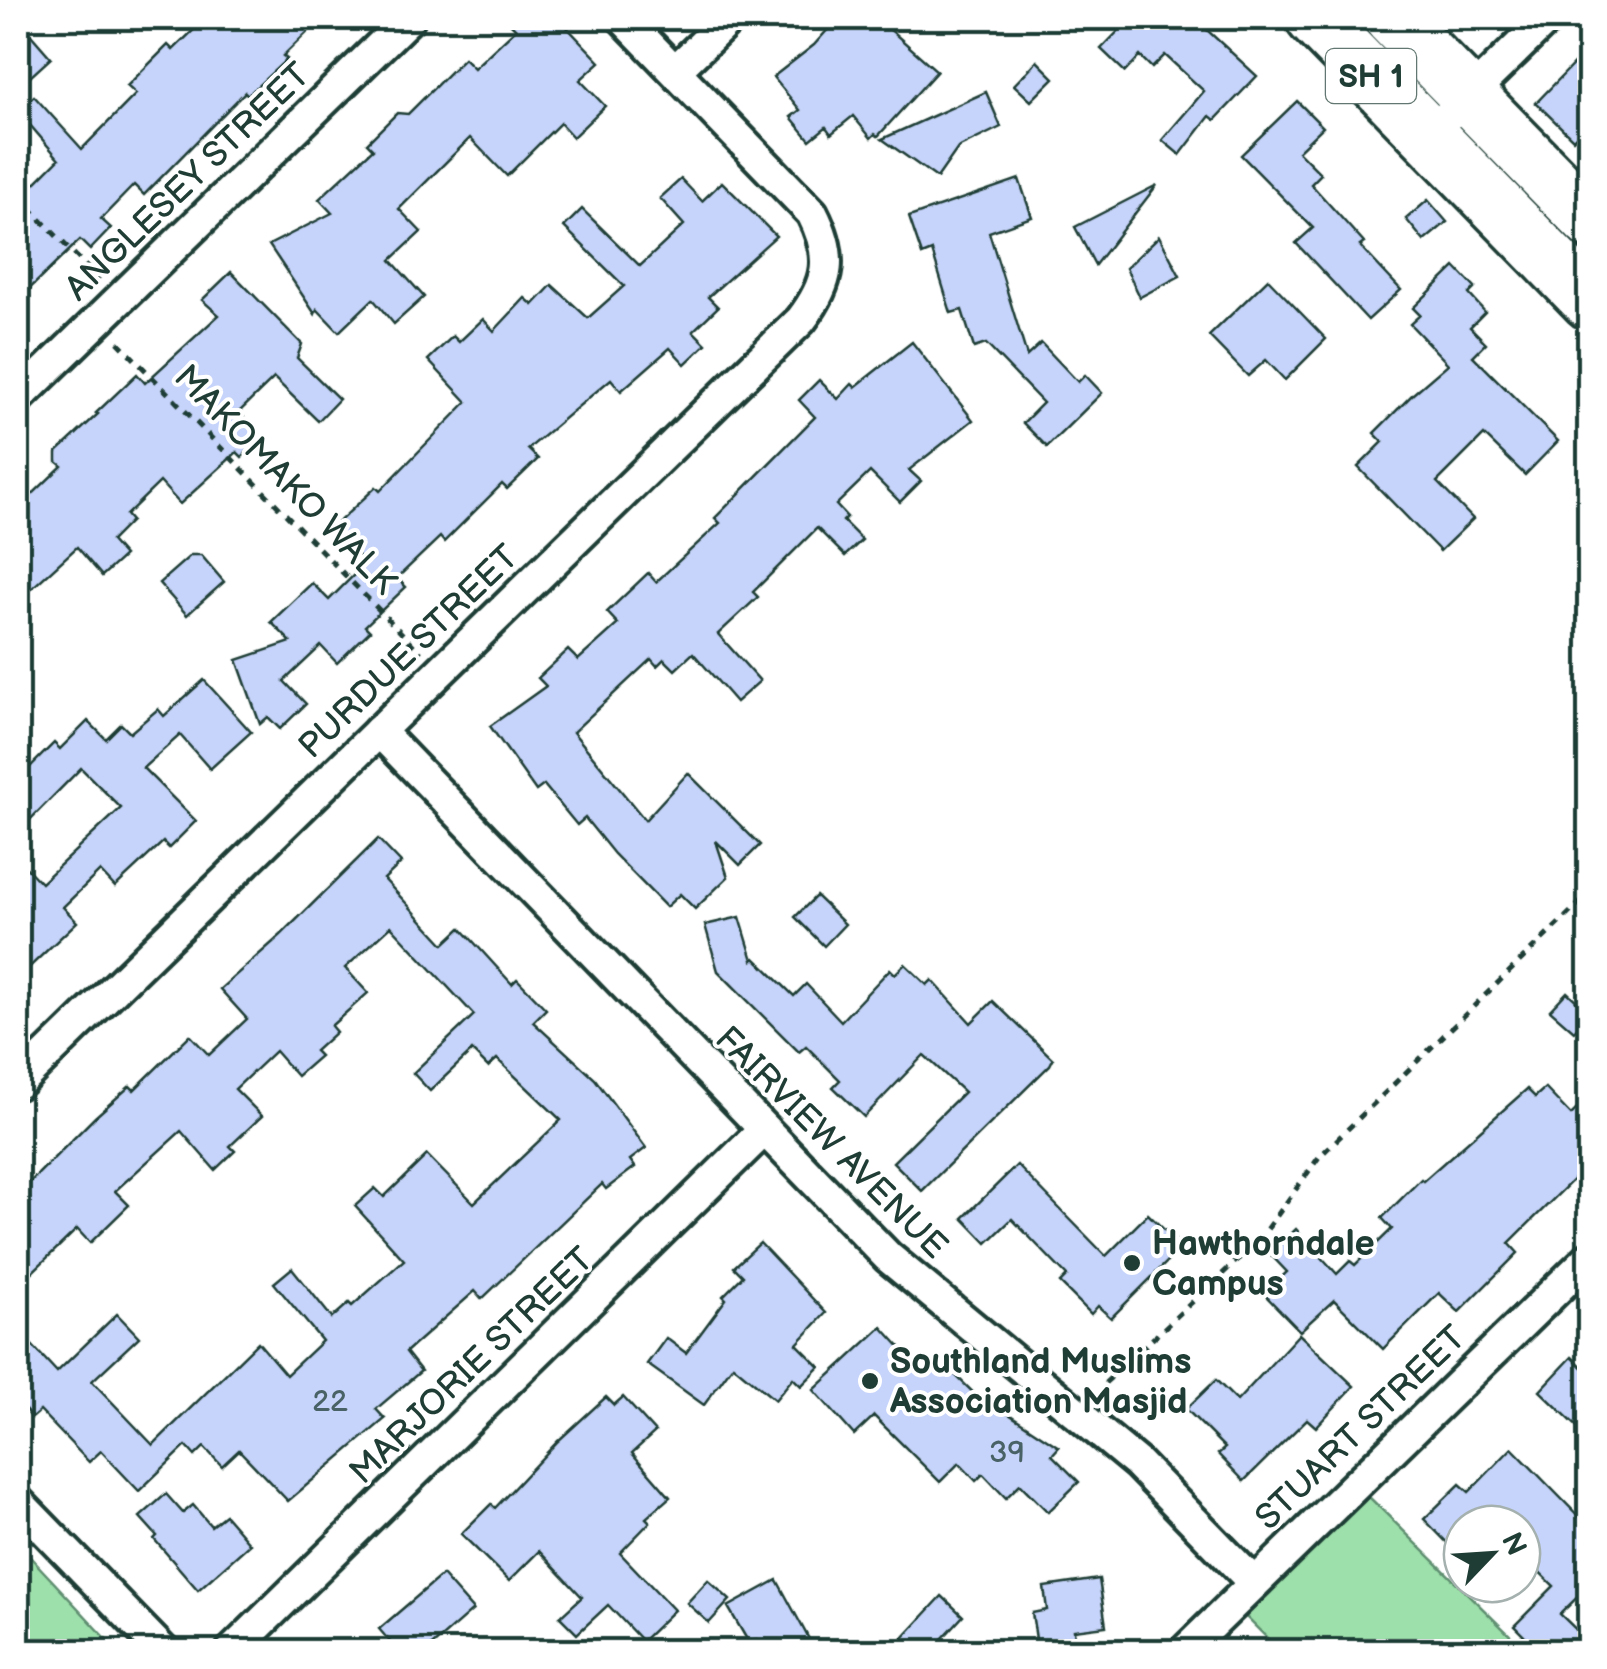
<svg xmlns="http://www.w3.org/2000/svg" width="1607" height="1669" font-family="'Balsamiq Sans',sans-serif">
<rect width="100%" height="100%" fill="#fff"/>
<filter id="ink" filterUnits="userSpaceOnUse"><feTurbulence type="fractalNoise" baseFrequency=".01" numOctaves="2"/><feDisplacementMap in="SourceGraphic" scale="20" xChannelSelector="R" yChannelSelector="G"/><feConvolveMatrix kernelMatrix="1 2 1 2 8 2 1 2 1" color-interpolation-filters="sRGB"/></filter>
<g filter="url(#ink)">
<g fill="#9de0ab" stroke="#5e8e70" stroke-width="2.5">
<polygon points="1365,1493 1526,1651 1280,1651 1245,1616"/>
<polygon points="18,1544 118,1651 18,1651"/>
</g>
<g fill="#c6d3fa" stroke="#1f3d34" stroke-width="2.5">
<polygon points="206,18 322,18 283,56 287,59 248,95 245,92 144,195 134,185 101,219 111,228 90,250 80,240 18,300 18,200 59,159 18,111 34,96 82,149 136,94 127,86 168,45 173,50"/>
<polygon points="505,18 558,18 600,62 580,80 605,106 573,137 560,123 507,176 470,138 399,209 421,232 391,260 424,297 394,324 373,299 339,332 317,309 315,314 269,245 332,213 319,199 373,149 367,143 397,113 408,114 464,58 474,68 516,29"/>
<polygon points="838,18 877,18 937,71 878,136 875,134 871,138 853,116 831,134 826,127 810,140 791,117 800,110 773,77 814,45"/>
<polygon points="1131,18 1194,18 1257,76 1215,120 1210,116 1180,155 1162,140 1204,91 1165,55 1152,68 1140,56 1125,72 1101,49"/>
<polygon points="18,20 51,58 18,88"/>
<polygon points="1590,47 1590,122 1573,139 1536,103"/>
<polygon points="1037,61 1054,78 1031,101 1014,85"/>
<polygon points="986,92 1001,127 958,148 937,178 882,139"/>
<polygon points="1297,101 1323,127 1298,151 1321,174 1311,184 1364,243 1360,246 1401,290 1368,320 1296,243 1313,228 1241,155"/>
<polygon points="681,179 702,201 722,182 776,236 708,297 718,307 693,331 706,344 685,364 670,348 621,391 611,379 528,449 538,459 507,489 502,484 444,542 440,537 397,578 406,587 365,626 370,631 337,663 321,646 284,681 306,704 280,729 268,717 260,724 237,660 291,642 271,622 312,583 329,600 366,563 332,528 376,487 380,491 467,402 428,360 453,336 459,342 483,319 494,331 525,298 533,305 552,285 588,318 624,286 564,227 582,209 640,266 684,225 660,198"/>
<polygon points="1019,179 1032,217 989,232 1027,356 1041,343 1078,382 1085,375 1102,393 1047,447 1023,423 1043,403 986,344 974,348 962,310 951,313 932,251 922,255 909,217"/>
<polygon points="1157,185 1095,265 1075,227"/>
<polygon points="1428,200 1447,222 1424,241 1406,219"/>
<polygon points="1159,236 1180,276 1140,297 1126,268"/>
<polygon points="1455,267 1475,288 1469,294 1485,312 1470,327 1486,343 1473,356 1558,441 1525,475 1484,435 1437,482 1473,519 1440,551 1358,467 1383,442 1374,433 1413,394 1448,364 1410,324 1420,315 1413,308"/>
<polygon points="231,272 302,344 297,358 339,399 318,421 274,378 239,412 263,438 242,457 237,452 180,504 160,482 126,515 131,521 111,541 124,556 102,576 77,547 18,601 18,508 62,466 57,462 57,452 98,414 96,413 137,374 145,383 219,315 202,300"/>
<polygon points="1268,279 1326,339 1285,380 1266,360 1248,376 1209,336"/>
<polygon points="912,342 973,420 909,470 921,481 900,502 870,472 836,505 847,517 843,521 862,540 845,556 817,528 753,592 758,597 718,634 760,681 736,702 693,653 675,670 664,659 657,666 651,659 573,732 645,820 688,773 760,845 740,865 716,841 728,877 695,909 680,894 666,907 614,854 585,818 577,825 544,785 536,791 490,726 546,686 538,678 568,650 578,660 618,624 607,612 648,573 656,582 720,523 715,518 815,417 799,400 819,380 838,399 852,384 855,387"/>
<polygon points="191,555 201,555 224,582 187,615 159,583"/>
<polygon points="204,680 251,732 210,769 180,735 143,768 196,821 169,848 163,842 115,887 100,871 63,907 77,922 18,978 18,859 41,883 121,808 81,768 18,832 18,779 54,743 60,749 88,721 106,739 121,724 130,733 158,709 164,716"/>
<polygon points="378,839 401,863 384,879 444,944 461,928 512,984 517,979 546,1009 533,1022 595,1079 646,1148 630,1160 635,1167 606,1189 602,1184 482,1299 475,1291 406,1352 421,1371 376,1409 385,1419 288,1501 239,1450 222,1466 204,1447 195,1456 186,1446 139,1491 101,1451 89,1462 40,1411 32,1418 18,1402 18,1354 30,1343 57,1372 117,1314 139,1337 92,1381 153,1445 258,1342 286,1375 322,1341 274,1283 292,1268 332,1318 349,1303 352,1306 404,1260 355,1206 375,1188 384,1197 427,1155 474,1203 561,1120 497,1059 488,1067 472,1051 430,1091 413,1073 474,1015 391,926 345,968 368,993 331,1026 336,1032 315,1051 320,1056 297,1076 275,1051 235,1089 262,1116 230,1146 235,1151 215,1170 181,1131 115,1191 129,1205 90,1243 77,1229 18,1286 18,1230 27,1221 18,1211 18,1194 95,1117 130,1086 134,1090 190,1035 209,1055 247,1019 220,989 281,935"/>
<polygon points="816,896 845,924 824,946 795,917"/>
<polygon points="740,917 753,960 755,958 794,996 806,984 841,1021 890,969 895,974 905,964 927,985 932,980 971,1023 993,1001 1053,1059 1050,1065 922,1191 893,1162 964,1092 924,1055 864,1117 833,1087 840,1080 806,1046 799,1052 718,971 705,925"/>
<polygon points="1567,992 1590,1013 1574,1031 1550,1010"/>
<polygon points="1545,1088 1571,1115 1590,1096 1590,1163 1509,1243 1518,1253 1459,1312 1439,1293 1383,1349 1334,1300 1300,1331 1264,1294 1287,1272 1270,1254 1296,1229 1337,1274 1350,1261 1355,1265 1392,1229 1382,1218 1421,1179 1423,1181 1527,1089 1535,1097"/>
<polygon points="1017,1165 1106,1256 1148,1214 1182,1247 1111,1318 1098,1306 1091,1314 1060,1283 1067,1276 1012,1219 987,1243 963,1218"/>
<polygon points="760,1243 826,1313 797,1344 820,1367 801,1386 793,1378 775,1400 733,1365 704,1405 647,1364 666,1338 686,1353 726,1299 723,1296 743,1276 734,1267"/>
<polygon points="882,1327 925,1374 939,1359 993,1412 998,1407 1059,1447 1052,1455 1079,1482 1048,1512 1020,1484 1006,1498 983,1474 976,1481 959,1463 940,1482 874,1416 854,1435 814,1390"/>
<polygon points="1299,1334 1354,1386 1316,1427 1307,1419 1244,1481 1218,1454 1225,1448 1186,1409 1216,1380 1237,1401"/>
<polygon points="1572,1357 1590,1374 1590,1439 1540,1391"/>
<polygon points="606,1397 614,1405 623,1397 655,1432 632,1453 670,1497 646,1518 650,1522 620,1553 674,1610 642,1641 608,1605 577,1634 560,1617 582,1597 539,1551 509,1581 461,1534 491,1504 495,1508 558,1441"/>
<polygon points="1512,1448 1590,1528 1590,1585 1560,1614 1590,1643 1590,1652 1540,1652 1514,1626 1554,1586 1522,1555 1522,1524 1462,1524 1462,1558 1424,1519 1460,1484 1469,1492"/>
<polygon points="166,1494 183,1513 193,1505 211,1526 225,1515 250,1544 198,1590 154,1539 157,1536 140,1517"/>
<polygon points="442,1575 473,1610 425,1652 399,1652 379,1629"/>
<polygon points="1099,1579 1106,1626 1074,1630 1077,1652 1038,1652 1032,1613 1047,1610 1044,1587"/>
<polygon points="708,1580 730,1600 709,1623 687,1603"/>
<polygon points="777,1580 816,1652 763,1652 757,1639 749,1643 728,1607"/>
<polygon points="942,1596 963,1616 930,1652 890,1652"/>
</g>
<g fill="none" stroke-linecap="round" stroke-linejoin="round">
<defs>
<g id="street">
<polyline points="675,71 730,18"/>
<polyline points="1428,135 1548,18"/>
<polyline points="18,398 409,18"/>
<polyline points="379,731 888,1257 1137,1463 1254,1583"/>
<path d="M18,1083L801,320C830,282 834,256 812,213L623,18"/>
<polyline points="18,1502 164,1652"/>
<polyline points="231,1652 763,1131"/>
<polyline points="1184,1652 1590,1257"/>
</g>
<g id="highway">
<polyline points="1314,18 1590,301"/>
<polyline points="1392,18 1590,220"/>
</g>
</defs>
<use href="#street" stroke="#1f3d34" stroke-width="38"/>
<use href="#highway" stroke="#1f3d34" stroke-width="62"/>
<g stroke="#1f3d34" stroke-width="5" stroke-dasharray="8 8" stroke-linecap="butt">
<polyline points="18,196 99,280"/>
<polyline points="118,342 421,653"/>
<polyline points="1105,1383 1261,1238 1319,1157 1590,893"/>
</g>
<use href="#street" stroke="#fff" stroke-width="30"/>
<use href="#highway" stroke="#fff" stroke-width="55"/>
</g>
</g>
<g fill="#1f3d34" stroke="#fff" stroke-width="4">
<circle cx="1132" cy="1263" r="10"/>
<circle cx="870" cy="1381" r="10"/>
</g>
<g text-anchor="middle" stroke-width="8" stroke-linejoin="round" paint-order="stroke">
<g font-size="30" fill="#496266">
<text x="330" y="1411">22</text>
<text x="1007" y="1462">39</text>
</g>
<rect fill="#fff" stroke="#627771" stroke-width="2.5" x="1326" y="49" width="90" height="54" rx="8"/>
<g font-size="32" font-weight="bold" fill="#1f3d34">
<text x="1371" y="87">SH 1</text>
</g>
<g font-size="35" fill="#1f3d34" stroke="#fff">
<text transform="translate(187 181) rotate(-44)" y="12">ANGLESEY STREET</text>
<text transform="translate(286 479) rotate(46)" y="12">MAKOMAKO WALK</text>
<text transform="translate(408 651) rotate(-44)" y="12">PURDUE STREET</text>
<text transform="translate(832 1142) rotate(45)" y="12">FAIRVIEW AVENUE</text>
<text transform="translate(471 1365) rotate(-44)" y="12">MARJORIE STREET</text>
<text transform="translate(1360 1427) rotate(-44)" y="12">STUART STREET</text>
</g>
<g font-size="35" font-weight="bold" fill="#1f3d34" stroke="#fff" text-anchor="start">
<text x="1152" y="1255">Hawthorndale<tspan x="1152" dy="40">Campus</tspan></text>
<text x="890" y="1373">Southland Muslims<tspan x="890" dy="40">Association Masjid</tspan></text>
</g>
</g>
<rect width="1607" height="1669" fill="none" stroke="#fff" stroke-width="60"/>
<rect x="30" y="30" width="1547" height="1609" fill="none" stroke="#1f3d34" stroke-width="4" filter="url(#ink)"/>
<g transform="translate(1492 1554) rotate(65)"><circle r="48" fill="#ffffff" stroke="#a5b1ae" stroke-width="2.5"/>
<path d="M0-8L18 38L0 25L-18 38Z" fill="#1f3d34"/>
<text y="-15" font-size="28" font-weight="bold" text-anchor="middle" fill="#1f3d34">N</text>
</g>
</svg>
